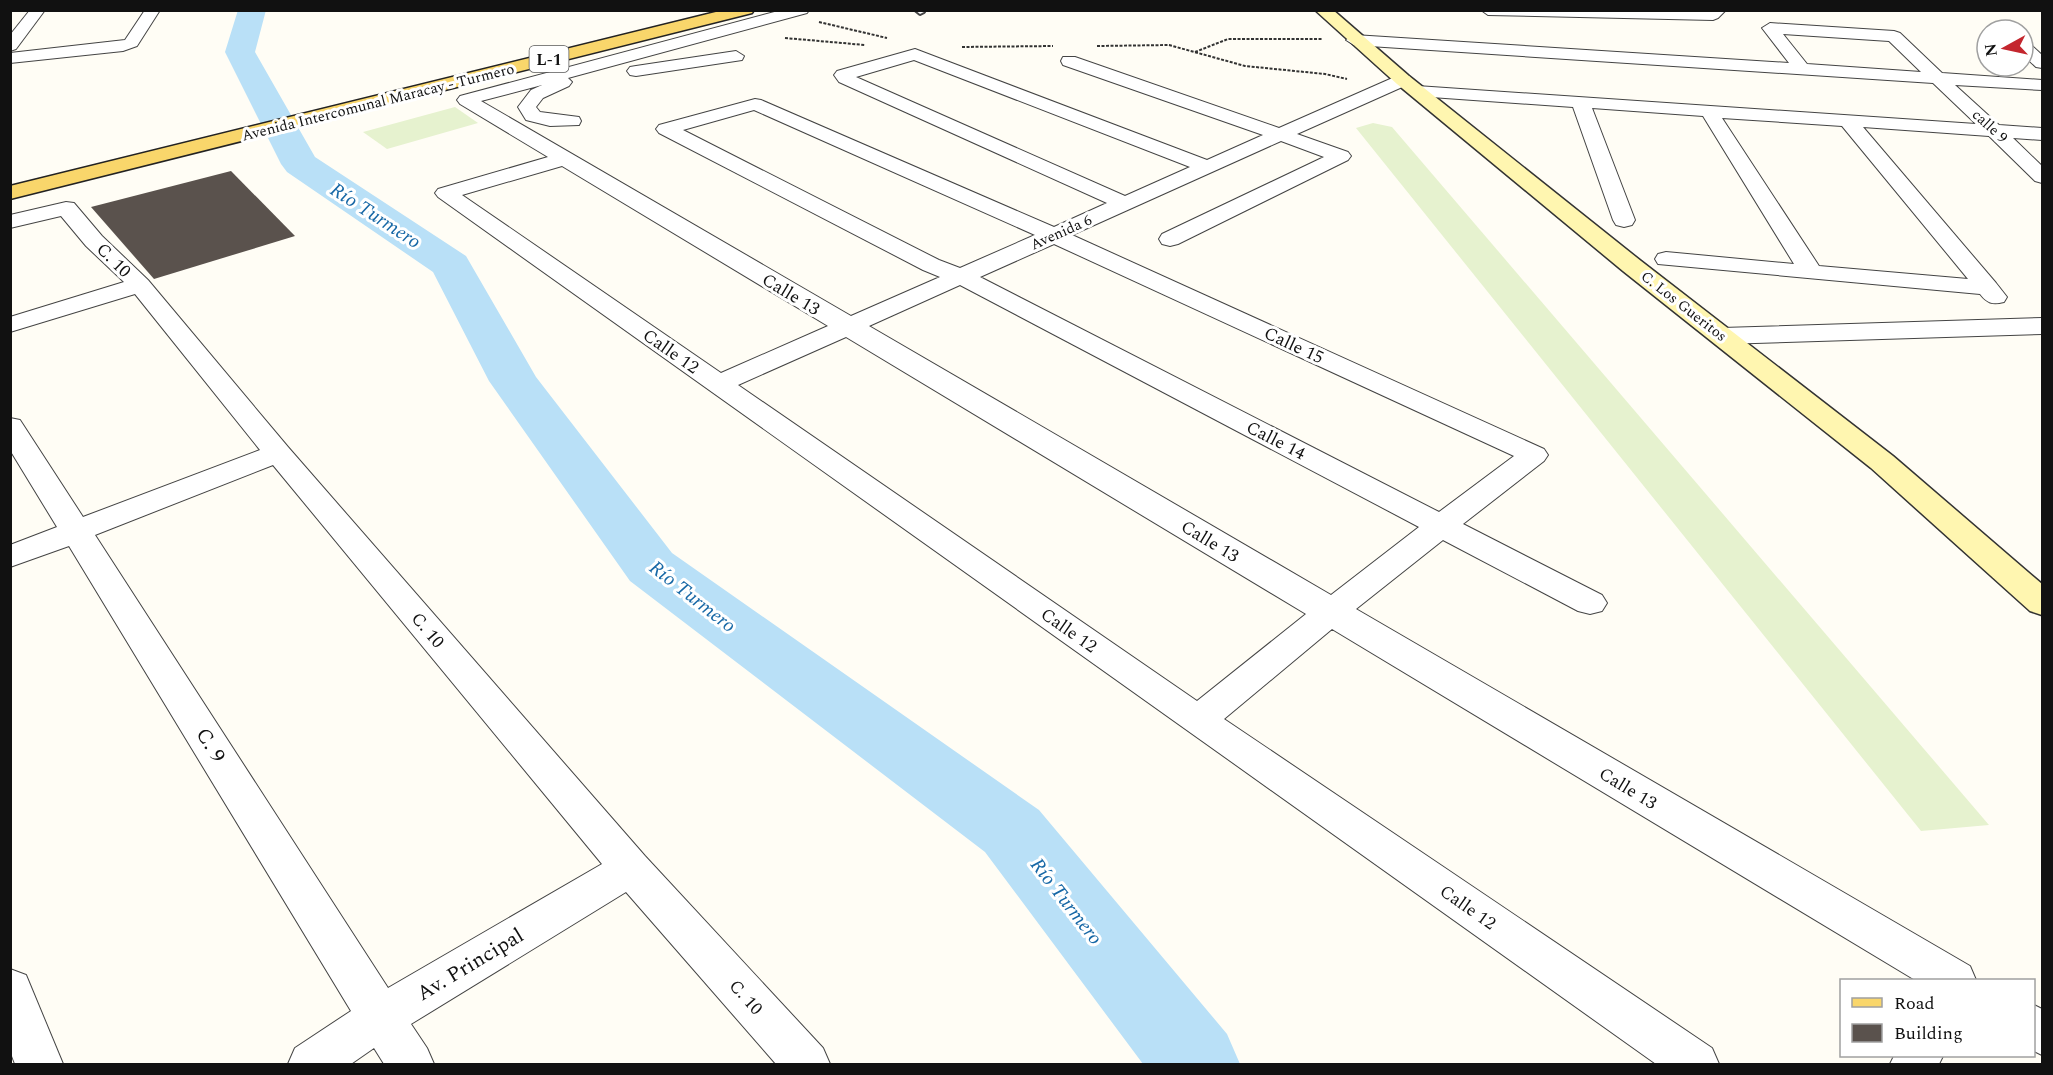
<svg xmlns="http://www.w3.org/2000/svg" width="2053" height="1075" font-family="Spectral,serif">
<rect width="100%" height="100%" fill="#fffdf5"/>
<g fill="#e6f2cf">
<polygon points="455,107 478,123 387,149 363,132"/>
<polygon points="1373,123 1392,127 1989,825 1921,831 1356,128"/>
</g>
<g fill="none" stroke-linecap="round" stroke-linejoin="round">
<polygon fill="#b9e0f7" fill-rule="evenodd" points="238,10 266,10 255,52 315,157 466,256 536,377 672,553 1039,810 1227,1034 1240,1064 1143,1064 985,852 630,581 489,381 433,272 287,172 281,164 225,52"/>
</g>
<polygon fill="#5a524d" points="231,171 295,236 154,279 91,207"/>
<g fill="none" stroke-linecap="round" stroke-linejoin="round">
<defs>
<polygon id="lane" points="915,10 923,10 924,12 920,14"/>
<g id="street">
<polygon points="30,10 45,10 16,49 10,51 10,35"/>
<polygon points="145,10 160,10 137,46 123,51 10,63 10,53 125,40"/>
<path d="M782,10H809L807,13L568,78L572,82L569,86L543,98L536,107L540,112L579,117L581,121L579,125L550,126L526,120L518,107L531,90L542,85L481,101L851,316L940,277L923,270L659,133L656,129L659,125L755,99L761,100L1054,227L1107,203L839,82L834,75L837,71L915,49L1207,160L1263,135L1063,65L1061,61L1063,57H1075L1279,128L1397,76H1409L1412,80L1409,84L1297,134L1348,152L1351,156L1348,160L1178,244L1170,246L1162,244L1159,239L1162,234L1324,157L1281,141L1072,235L1544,449L1548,455L1544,461L1463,524L1602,595L1607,603L1602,611L1590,614L1578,611L1443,540L1356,609L1970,966L1976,980H1915L1332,629L1224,719L1712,1048L1719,1064H1656L438,197L435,193L438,189L548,157L460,104L457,100L460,96ZM914,60L1190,167L1125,196L856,77ZM754,110L1035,235L960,268L939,260L683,130ZM562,166L828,326L721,373L462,195ZM1054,244L1514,456L1439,512L980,277ZM960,285L1419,527L1331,595L869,326ZM846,337L1306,614L1197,701L738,385Z"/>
<polygon points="1481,10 1726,10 1718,18 1713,20 1488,15"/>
<path d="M1770,23L1894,31L1900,33L1942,73L2042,80V90L1955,85L1999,125L2042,128V140L2013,138L2042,166V183L2035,181L1989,136L1863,127L1996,283L2007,297L2004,302C1992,305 1987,303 1980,294L1658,264L1655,259L1658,254L1666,252L1794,264L1703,116L1592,108L1635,220L1632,225L1624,227L1616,225L1613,220L1573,107L1417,96L1411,95L1408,91L1411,87L1417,86L1976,124L1933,83L1354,45L1346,40L1354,35L1789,63L1762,28ZM1783,34L1889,41L1921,72L1807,64ZM1722,118L1842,126L1968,279L1819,266Z"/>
<polygon points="2023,42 2029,43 2042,55 2042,68 2036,67 2023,55"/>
<polygon points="736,51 744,56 742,60 636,76 630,75 627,71 630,67 636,66"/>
<path d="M66,202L74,203L102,236L148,280L288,447L645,856L823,1048L830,1064H776L626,892L411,1024L427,1048L434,1064H384L374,1048L351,1064H288L295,1048L351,1011L69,546L10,567V545L57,527L10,450V418L20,420L83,517L260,450L135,294L10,332V317L124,282L86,246L61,216L10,228V215ZM273,465L602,864L388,988L95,535Z"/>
<polygon points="2042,318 2042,334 1722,344 1713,341 1709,336 1713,331 1722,328"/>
<polygon points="10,969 26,975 63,1064 15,1064 10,1051"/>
<polygon points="2034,1005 2042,1009 2042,1055 2034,1051"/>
<polygon points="1894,1056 1943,1056 1939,1064 1890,1064"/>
</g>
<polygon id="secondary" points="1315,10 1333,10 1409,76 1641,261 1893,456 2042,584 2042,615 2030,611 1871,468 1623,271 1397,84"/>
<polygon id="primary" points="724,10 754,10 752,13 10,199 10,186"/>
</defs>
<use href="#lane" stroke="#444" stroke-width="4"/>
<use href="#street" stroke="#444" stroke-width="2"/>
<use href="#secondary" stroke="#333" stroke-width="3"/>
<use href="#primary" stroke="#222" stroke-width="3"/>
<g stroke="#333" stroke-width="2" stroke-dasharray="3 1.5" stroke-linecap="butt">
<polyline points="819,22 887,38"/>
<polyline points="785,38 865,45"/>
<polyline points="1097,46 1169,45 1245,66 1325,74 1347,79"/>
<polyline points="962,47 1053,46"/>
<polyline points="1195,52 1228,39 1323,39"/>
</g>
<use href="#lane" fill="#fff" fill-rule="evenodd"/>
<use href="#street" fill="#fff" fill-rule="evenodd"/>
<use href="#secondary" fill="#fff6b0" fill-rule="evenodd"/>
<use href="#primary" fill="#f9d66b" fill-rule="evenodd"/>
</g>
<g text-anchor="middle" stroke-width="6" stroke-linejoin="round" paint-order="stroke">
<g font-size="15" fill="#111" stroke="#fff">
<text transform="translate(378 102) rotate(-14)" y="5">Avenida Intercomunal Maracay - Turmero</text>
<text transform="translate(1990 126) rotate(42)" y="5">calle 9</text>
<text transform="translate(1061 232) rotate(-24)" y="5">Avenida 6</text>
<text transform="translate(1684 306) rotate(38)" y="5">C. Los Gueritos</text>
</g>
<rect fill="#fff" stroke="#585858" stroke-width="1.5" x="529.5" y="46" width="39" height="26" rx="4.5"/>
<g font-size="16" font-weight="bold" fill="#111">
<text x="549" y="65">L-1</text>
</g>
<g font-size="18" fill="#111" stroke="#fff">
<text transform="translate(114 260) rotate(45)" y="6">C. 10</text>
<text transform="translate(791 294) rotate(31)" y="6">Calle 13</text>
<text transform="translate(1294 345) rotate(25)" y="6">Calle 15</text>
<text transform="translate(671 351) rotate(35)" y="6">Calle 12</text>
<text transform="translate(1276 440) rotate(27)" y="6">Calle 14</text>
<text transform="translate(1210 541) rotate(31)" y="6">Calle 13</text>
<text transform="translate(428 630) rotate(50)" y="6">C. 10</text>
<text transform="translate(1069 630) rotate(35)" y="6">Calle 12</text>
<text transform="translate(1628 788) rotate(31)" y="6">Calle 13</text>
<text transform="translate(1468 907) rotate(35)" y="6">Calle 12</text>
<text transform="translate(746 997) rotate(48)" y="6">C. 10</text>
</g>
<g font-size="20" font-style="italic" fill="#1768a6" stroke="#fff">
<text transform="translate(376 215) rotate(33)" y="7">Río Turmero</text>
<text transform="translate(693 596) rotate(38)" y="7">Río Turmero</text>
<text transform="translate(1067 901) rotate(52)" y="7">Río Turmero</text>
</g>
<g font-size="21" fill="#111" stroke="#fff">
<text transform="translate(211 745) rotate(58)" y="7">C. 9</text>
<text transform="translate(470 964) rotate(-31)" y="7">Av. Principal</text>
</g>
</g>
<rect width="2053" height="1075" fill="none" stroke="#111111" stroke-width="24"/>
<rect x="1840" y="979" width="195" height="78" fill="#ffffff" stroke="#a0a0a0" stroke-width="1.5"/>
<rect x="1852" y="998" width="30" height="9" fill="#f9d66b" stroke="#a0a0a0" stroke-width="1.5"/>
<text x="1894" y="1009" font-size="18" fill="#111111">Road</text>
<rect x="1852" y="1024" width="30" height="18" fill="#5a524d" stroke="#a0a0a0" stroke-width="1.5"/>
<text x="1894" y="1039" font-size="18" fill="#111111">Building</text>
<g transform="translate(2005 48) rotate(262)"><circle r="28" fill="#ffffff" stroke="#a0a0a0" stroke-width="1.5"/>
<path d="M0-4.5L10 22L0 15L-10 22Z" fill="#c4262e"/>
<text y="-9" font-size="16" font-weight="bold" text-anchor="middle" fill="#111111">N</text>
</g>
</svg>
